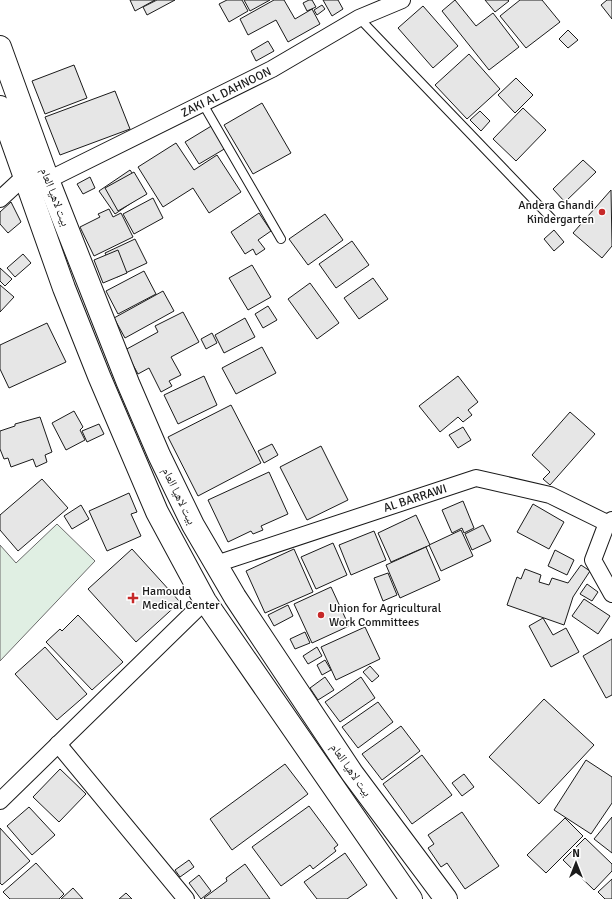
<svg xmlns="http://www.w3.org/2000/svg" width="612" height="899" font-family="Signika,'Noto Naskh Arabic',sans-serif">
<rect width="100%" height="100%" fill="#fff"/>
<polygon fill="#e0efe3" stroke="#6a6a6a" points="57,524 95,561 0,661 0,545 16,563"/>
<g fill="#e6e6e6" stroke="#1a1a1a">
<polygon points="130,0 155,0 135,11"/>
<polygon points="157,0 175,0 147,15 143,7"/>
<polygon points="227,0 242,0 248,11 229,22 219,4"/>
<polygon points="244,0 270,0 250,11"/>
<polygon points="274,0 284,0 295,19 312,9 320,24 288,42 276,20 248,35 240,19"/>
<polygon points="309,0 312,0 316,7 307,11 303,3"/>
<polygon points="323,0 338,0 343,9 332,16"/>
<polygon points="455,0 476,26 493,13 519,47 489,70 442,11"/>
<polygon points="485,0 508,0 509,1 495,12"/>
<polygon points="520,0 542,0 560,22 526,48 500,16"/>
<polygon points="607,0 612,0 612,19 601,5"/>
<polygon points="322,5 325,9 317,15 314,10"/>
<polygon points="423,6 458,46 433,68 398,28"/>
<polygon points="568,30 578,40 568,48 559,39"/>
<polygon points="268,41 274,51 256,61 251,51"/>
<polygon points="469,54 500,89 467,119 435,85"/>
<polygon points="74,65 87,98 45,114 32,81"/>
<polygon points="516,78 533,95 515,113 498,95"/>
<polygon points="115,91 130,129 60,155 45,117"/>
<polygon points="262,103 291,153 253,174 224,125"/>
<polygon points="523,108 546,130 516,161 493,139"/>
<polygon points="480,111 490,121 481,131 470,120"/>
<polygon points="213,125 226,148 199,164 185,142"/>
<polygon points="176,143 194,170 217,155 241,192 209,213 193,188 163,207 138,167"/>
<polygon points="583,160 596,172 565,202 553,189"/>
<polygon points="130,170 146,193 115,214 99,191"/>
<polygon points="134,172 147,194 118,211 105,188"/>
<polygon points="90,177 95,188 83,194 77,184"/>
<polygon points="611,190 612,246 602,258 573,233"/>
<polygon points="153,198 163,218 134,234 123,214"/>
<polygon points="11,202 21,222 8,233 0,224 0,212"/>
<polygon points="109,209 113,217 121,213 133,237 94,256 80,227 100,217 98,214"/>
<polygon points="259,213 271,231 258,240 265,249 256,255 253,249 245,254 231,232"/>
<polygon points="325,214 343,240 308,265 289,239"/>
<polygon points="554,230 564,242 554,251 544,239"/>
<polygon points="135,239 147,263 117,277 105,253"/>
<polygon points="352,241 369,265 336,288 319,264"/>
<polygon points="118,250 127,273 103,283 94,260"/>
<polygon points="23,254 31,263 15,277 7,268"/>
<polygon points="252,265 271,297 248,310 229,278"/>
<polygon points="0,268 12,279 5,286 0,281"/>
<polygon points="144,271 156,294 118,314 106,291"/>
<polygon points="373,278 388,299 359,319 344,298"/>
<polygon points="310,283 339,323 317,339 288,299"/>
<polygon points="0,285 14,297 0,312"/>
<polygon points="163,291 174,311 125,338 114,318"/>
<polygon points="268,306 277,320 263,328 255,314"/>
<polygon points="183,312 199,342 171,357 181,375 169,381 172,386 161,392 149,368 138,374 125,350 158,332 155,326"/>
<polygon points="245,318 255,337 224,353 215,335"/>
<polygon points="47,323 66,362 9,388 0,369 0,345"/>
<polygon points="212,333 217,343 206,349 201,339"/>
<polygon points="262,347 276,373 236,394 222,368"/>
<polygon points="204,376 217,405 178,424 164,395"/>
<polygon points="458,376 478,402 468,410 472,415 463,422 458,417 440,432 419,406"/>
<polygon points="231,405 261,463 198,496 168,437"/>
<polygon points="74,411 83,427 80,430 85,440 66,450 52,423"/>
<polygon points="570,412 595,434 550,485 543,479 550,472 532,455"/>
<polygon points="40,417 52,452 45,455 47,462 36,467 33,459 11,467 8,458 4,459 0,449 0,431 15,426 15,424"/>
<polygon points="99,424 104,434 87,442 82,431"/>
<polygon points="463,427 471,440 458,448 449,435"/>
<polygon points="272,444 278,455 264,463 258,451"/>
<polygon points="321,446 348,500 307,520 280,467"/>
<polygon points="269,472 288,514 261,526 263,530 253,534 251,531 228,542 208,500"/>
<polygon points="42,479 68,508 18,551 0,530 0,515"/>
<polygon points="129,493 137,512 131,514 141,536 107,551 89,511"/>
<polygon points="463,501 474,528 464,533 462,528 452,533 442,510"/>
<polygon points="533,504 564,522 549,549 517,532"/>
<polygon points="81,505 89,519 72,529 64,516"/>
<polygon points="416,515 430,545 391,562 378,533"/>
<polygon points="483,525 491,541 472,550 465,534"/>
<polygon points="461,530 473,556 441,571 429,545"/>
<polygon points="374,531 386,560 351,575 339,545"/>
<polygon points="333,543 347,575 316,589 301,557"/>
<polygon points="426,547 440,580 400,598 386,565"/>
<polygon points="132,549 180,602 136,642 88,589"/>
<polygon points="294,549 313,592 265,613 246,571"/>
<polygon points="555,550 574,560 567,575 548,566"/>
<polygon points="581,565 590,571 573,597 564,625 507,605 517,577 521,579 525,569 541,575 539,582 549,585 552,578 568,583"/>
<polygon points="388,573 397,595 383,601 374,578"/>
<polygon points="587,584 598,592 592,601 580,594"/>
<polygon points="331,587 349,626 312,643 294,604"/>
<polygon points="584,599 610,616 598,634 572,616"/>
<polygon points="288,605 293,616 274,626 268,615"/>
<polygon points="78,615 123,662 92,690 46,642 60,629 62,631"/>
<polygon points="543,618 553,635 566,628 579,652 551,667 529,626"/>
<polygon points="365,627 380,659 336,680 321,647"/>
<polygon points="305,632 310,643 295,649 290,639"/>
<polygon points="612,639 612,695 606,698 583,656"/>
<polygon points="45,647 87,694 57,720 15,674"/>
<polygon points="317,647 322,656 308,664 303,656"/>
<polygon points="325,660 331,670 322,675 317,665"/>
<polygon points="370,666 379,676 372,682 363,672"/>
<polygon points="325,677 334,690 318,700 310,688"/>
<polygon points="361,677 375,698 340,722 325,702"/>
<polygon points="544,699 594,745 539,804 489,757"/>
<polygon points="378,702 393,722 358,748 342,727"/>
<polygon points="401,726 420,751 382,780 362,754"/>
<polygon points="422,755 452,795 412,824 383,784"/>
<polygon points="586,760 612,777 612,803 591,834 554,810"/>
<polygon points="285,764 308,794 232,850 210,819"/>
<polygon points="60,769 86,794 59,822 33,797"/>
<polygon points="464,774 474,787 462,796 452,783"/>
<polygon points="309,806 338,845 334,848 336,851 313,869 310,865 281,886 252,847"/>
<polygon points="29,807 55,835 32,855 7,826"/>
<polygon points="462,812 499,866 465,889 447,863 441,867 428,848 434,844 428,835"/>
<polygon points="612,817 612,853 594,839"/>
<polygon points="565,818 583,836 546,873 527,855"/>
<polygon points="0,828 30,861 2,885 0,883"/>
<polygon points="585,838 612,864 612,871 594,890 563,860"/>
<polygon points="345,853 367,885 347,899 317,899 304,882"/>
<polygon points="189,860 194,867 180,877 175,870"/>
<polygon points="36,863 64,894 59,899 10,899 3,892"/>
<polygon points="245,864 270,899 205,899 204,898 227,881 226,878"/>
<polygon points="199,875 211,891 201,899 189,883"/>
<polygon points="612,879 612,899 605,899 598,892"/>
<polygon points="73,888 83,899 61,899"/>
<polygon points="126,893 132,899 119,899"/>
</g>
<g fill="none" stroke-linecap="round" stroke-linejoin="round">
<defs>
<g id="lane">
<polyline points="359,18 551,218"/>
<polyline points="203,104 281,239"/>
</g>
<g id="street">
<polyline points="48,180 272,69 359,18 402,0"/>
<polyline points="0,199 24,177"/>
<polyline points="607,523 593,560 612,594"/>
<polyline points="216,564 476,478 550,495 607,523 612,520"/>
<polyline points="58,744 186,899"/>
<polyline points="0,801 205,601"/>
</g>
<g id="secondary">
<polyline points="0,47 48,180 128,383 159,455 193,525 235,597 352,773 446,899"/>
<polyline points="0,107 64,288 99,376 157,512 205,601 411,899"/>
</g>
</defs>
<use href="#lane" stroke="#1a1a1a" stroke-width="10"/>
<use href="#street" stroke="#1a1a1a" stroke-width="18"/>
<use href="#secondary" stroke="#1a1a1a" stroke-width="24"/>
<use href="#lane" stroke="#fff" stroke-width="8"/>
<use href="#street" stroke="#fff" stroke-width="16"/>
<use href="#secondary" stroke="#fff" stroke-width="22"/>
</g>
<g fill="#c62828" stroke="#fff" stroke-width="1.5">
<circle cx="602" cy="212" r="4"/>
<path d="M131 592h4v4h4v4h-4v4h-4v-4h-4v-4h4z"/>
<circle cx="321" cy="615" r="4"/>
</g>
<g text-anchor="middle" stroke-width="3" stroke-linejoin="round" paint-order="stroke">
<g font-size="12" fill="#1a1a1a" stroke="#fff">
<text transform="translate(226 92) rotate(-26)" y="4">ZAKI AL DAHNOON</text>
<text transform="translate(55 197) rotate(69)" y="4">بيت لاهيا العام</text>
<text transform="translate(179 496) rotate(64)" y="4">بيت لاهيا العام</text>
<text transform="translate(415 498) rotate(-18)" y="4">AL BARRAWI</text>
<text transform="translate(351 770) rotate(55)" y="4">بيت لاهيا العام</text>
</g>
<g font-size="12" fill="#1a1a1a" stroke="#fff" text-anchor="start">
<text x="594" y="209" text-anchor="end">Andera Ghandi<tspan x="594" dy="14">Kindergarten</tspan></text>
<text x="142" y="595">Hamouda<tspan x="142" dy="14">Medical Center</tspan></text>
<text x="329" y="612">Union for Agricultural<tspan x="329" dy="14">Work Committees</tspan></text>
</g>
</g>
<g transform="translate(576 863)" stroke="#ffffff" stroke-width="3" paint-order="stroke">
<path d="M0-3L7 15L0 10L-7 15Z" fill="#1a1a1a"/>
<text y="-6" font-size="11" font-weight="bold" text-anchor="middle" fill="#1a1a1a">N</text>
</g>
</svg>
